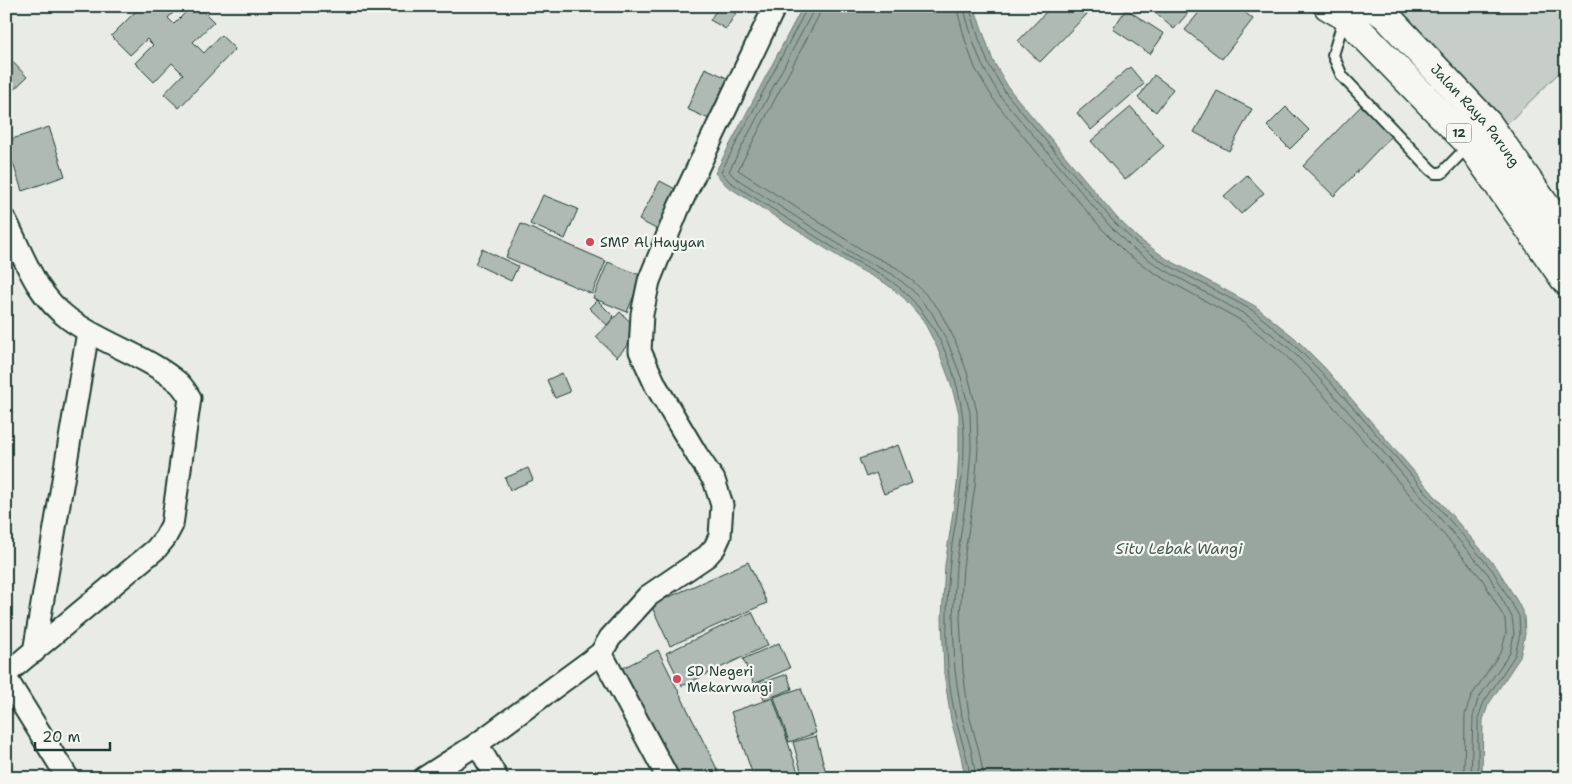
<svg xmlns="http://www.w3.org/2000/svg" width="1572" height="784" font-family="'Shantell Sans',sans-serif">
<rect width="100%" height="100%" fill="#e9ebe7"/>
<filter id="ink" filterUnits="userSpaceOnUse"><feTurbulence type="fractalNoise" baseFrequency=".02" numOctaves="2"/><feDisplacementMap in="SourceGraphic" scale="10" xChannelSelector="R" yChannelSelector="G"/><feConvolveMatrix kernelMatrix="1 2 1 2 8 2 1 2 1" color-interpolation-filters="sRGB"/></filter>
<g filter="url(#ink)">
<path fill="#c7cec9" stroke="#73867e" d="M1390,6H1566V66L1505,126C1469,85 1434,39 1390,6Z"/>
<polygon fill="#99a6a0" stroke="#687c75" points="803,6 974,6 993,61 1010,90 1117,218 1139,239 1167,259 1255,306 1295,338 1324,367 1361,410 1497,568 1517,601 1524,615 1525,634 1520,657 1488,705 1483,720 1482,778 965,778 961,756 951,720 944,673 942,617 945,565 957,485 959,449 959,413 950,381 937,347 923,320 904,298 885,283 855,267 727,186 715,173"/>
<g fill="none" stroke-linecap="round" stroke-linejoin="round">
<g stroke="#50675f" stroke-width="1">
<path d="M807,6L806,10L721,172L730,182C768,206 805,230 842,253C857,263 874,269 888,279C940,314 966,388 964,448C964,472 959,496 956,520C950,552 947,585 947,617C946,651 948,687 956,719C960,739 969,758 970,778"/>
<polyline points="813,6 812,13 729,171 734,177 860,258 892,274 912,290 932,313 948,343 961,377 970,413 971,449 968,486 956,566 953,617 955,671 962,717 972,753 976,778"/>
<polyline points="821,6 818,17 738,170 864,251 897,268 917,285 938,308 955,340 968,375 977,412 978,449 975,486 963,567 960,618 963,671 969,715 979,751 984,778"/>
<polyline points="956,6 966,43 975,68 994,100 1023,136 1103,230 1127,254 1156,274 1244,322 1282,352 1310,380 1347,422 1482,579 1505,619 1506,633 1502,650 1472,695 1465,714 1464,778"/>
<polyline points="963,6 973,41 982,65 1000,96 1109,225 1132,248 1161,268 1248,316 1287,346 1316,375 1353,417 1488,574 1512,617 1514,634 1510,653 1478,699 1473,717 1471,778"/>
<polyline points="969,6 979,39 988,63 1005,92 1113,221 1136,243 1164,263 1252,310 1291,342 1320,371 1358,413 1493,571 1519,616 1520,634 1515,655 1484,702 1478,718 1478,778"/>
</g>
</g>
<g fill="#b0bab5" stroke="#1f3d34">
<polygon points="141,6 180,6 168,18 174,24 192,6 198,6 214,22 193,42 204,53 221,35 235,49 179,108 164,94 183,74 172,63 154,82 135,63 153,45 147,39 130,55 111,36"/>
<polygon points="719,6 724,6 736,13 726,29 710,20"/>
<polygon points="1052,6 1085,6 1090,11 1040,62 1018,41"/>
<polygon points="1147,6 1180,6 1188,13 1174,29"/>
<polygon points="1204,6 1237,6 1253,19 1222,59 1185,30"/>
<polygon points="1126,9 1164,34 1150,54 1113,29"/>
<polygon points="6,55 27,77 6,97"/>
<polygon points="1130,67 1144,84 1091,130 1077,113"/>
<polygon points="705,68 729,79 711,120 687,109"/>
<polygon points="1154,75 1173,89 1156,112 1138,98"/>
<polygon points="1217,91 1252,109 1229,151 1194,132"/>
<polygon points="1361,106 1392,135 1334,196 1303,166"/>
<polygon points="1131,107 1164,146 1125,180 1091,141"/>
<polygon points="1286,107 1309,130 1290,149 1267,126"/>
<polygon points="49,127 65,176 22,191 6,141"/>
<polygon points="1247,175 1264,193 1241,214 1224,196"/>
<polygon points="660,181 679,191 658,230 639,220"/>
<polygon points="543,195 578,209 565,239 530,224"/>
<polygon points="521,224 606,261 592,294 506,257"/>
<polygon points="482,249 518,266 511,281 475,264"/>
<polygon points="608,262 642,276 627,312 593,298"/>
<polygon points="597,300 614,317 607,325 589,308"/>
<polygon points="620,312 640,331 617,357 596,337"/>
<polygon points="562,373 570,392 555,398 547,380"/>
<polygon points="898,445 912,483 884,494 876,473 866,477 859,459"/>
<polygon points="528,468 533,480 510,490 505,478"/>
<polygon points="748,562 767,603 670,646 651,605"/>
<polygon points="752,612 768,645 682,686 666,653"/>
<polygon points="779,643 790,668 754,684 743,659"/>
<polygon points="658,650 720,775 715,778 675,778 621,669"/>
<polygon points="787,674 792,689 764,700 759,684"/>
<polygon points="801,688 816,733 789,742 774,697"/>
<polygon points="773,698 800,778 754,778 731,712"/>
<polygon points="816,736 826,773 803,778 793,742"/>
</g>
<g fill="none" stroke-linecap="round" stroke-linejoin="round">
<defs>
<polyline id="service" points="1344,19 1333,55 1342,76 1430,169 1435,173 1442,173 1469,145"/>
<g id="minor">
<path d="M6,221C25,258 34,293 69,319C103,344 146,355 179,383C183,387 187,393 190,398L172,525L165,538L156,549L6,674"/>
<polyline points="34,652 88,332"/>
<polyline points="601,653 668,778"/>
<polyline points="6,678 68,778"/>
<polyline points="477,744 497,778"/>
<polyline points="424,778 477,744 601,653 610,638 648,596 707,556 715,547 720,536 722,505 714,480 697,455 656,386 640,351 642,314 649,281 679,207 775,6"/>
</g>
<g id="trunk">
<polyline points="1328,6 1345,16 1470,144 1566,281"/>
<path id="s1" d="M1372,6L1385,15L1488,124L1566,235"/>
</g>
</defs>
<use href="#service" stroke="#1f3d34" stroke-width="14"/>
<use href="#minor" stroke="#1f3d34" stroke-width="25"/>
<use href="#trunk" stroke="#1f3d34" stroke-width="31"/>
<use href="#service" stroke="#f6f6f2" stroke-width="10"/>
<use href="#minor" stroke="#f6f6f2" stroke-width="21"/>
<use href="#trunk" stroke="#f6f6f2" stroke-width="28"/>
</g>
</g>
<g fill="#d1495b" stroke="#f6f6f2" stroke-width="2">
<circle cx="590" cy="242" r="5"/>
<circle cx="677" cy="679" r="5"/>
</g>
<g text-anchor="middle" stroke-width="4.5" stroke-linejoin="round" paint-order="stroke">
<rect fill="#f6f6f2" stroke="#60746d" stroke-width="1" x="1446.5" y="123.5" width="25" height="19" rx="4"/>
<g font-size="12" font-weight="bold" fill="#1f3d34">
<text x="1459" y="137">12</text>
</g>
<g font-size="14" fill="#1f3d34" stroke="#f6f6f2">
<text dy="5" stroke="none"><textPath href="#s1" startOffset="151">Jalan Raya Parung</textPath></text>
</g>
<g font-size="14" fill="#1f3d34" stroke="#f6f6f2" text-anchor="start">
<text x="600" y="247">SMP Al Hayyan</text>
<text x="687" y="676">SD Negeri<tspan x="687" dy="16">Mekarwangi</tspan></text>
</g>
<g font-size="15" font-style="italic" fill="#445c54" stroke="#f6f6f2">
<text x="1179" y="554">Situ Lebak Wangi</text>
</g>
</g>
<rect width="1572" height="784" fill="none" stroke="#f6f6f2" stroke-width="25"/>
<rect x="12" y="12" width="1547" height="759" fill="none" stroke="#1f3d34" stroke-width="2" filter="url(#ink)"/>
<path d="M35 742v8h75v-8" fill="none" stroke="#1f3d34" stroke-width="2.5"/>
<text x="42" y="742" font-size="15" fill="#1f3d34" stroke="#f6f6f2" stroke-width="4" paint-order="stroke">20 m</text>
</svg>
